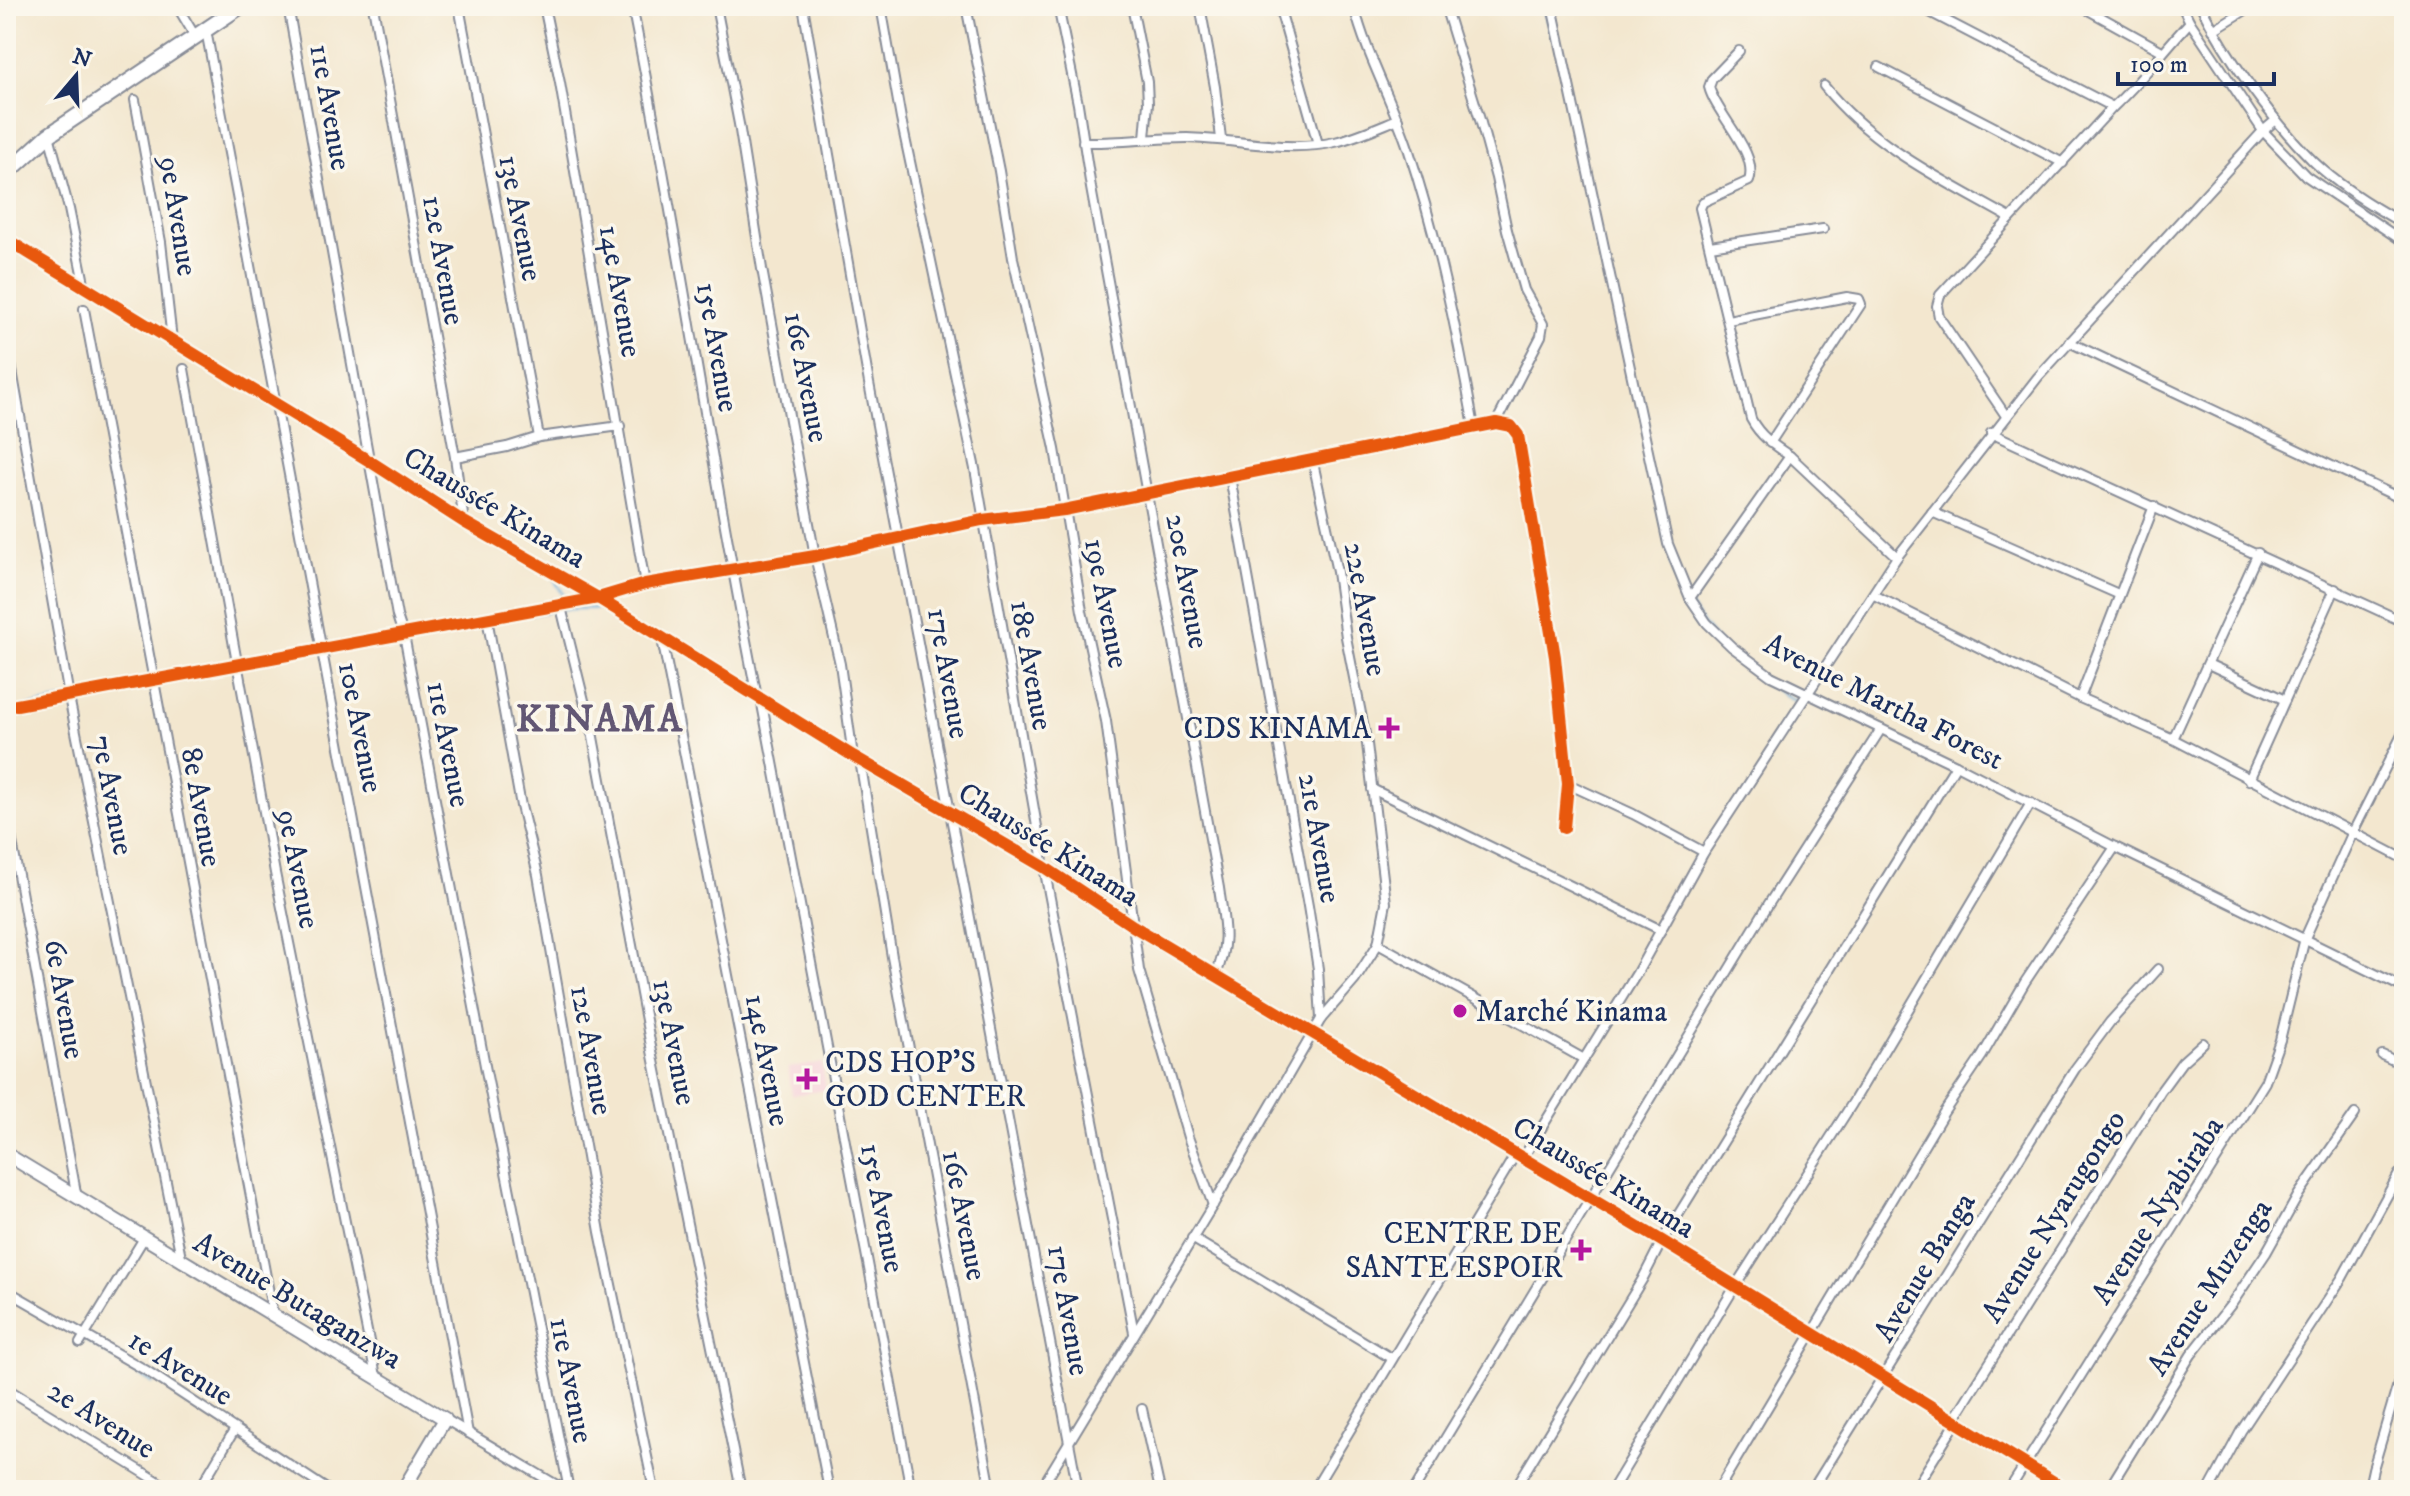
<svg xmlns="http://www.w3.org/2000/svg" width="2410" height="1496" font-family="'IM FELL DW Pica',serif">
<rect width="100%" height="100%" fill="#fbf7ec"/>
<filter id="ink" filterUnits="userSpaceOnUse"><feTurbulence type="fractalNoise" baseFrequency=".0125" numOctaves="2"/><feDisplacementMap in="SourceGraphic" scale="16" xChannelSelector="R" yChannelSelector="G"/><feConvolveMatrix kernelMatrix="1 2 1 2 8 2 1 2 1" color-interpolation-filters="sRGB"/></filter>
<filter id="wash" filterUnits="userSpaceOnUse"><feTurbulence type="fractalNoise" baseFrequency=".006" numOctaves="4" result="noise"/><feDisplacementMap in="SourceGraphic" scale="32" xChannelSelector="R" yChannelSelector="G"/><feGaussianBlur stdDeviation="1.8" result="paint"/><feColorMatrix in="noise" values="0 0 0 0 0 0 0 0 0 0 0 0 0 0 0 0 0 1.4 0 .05"/><feComposite in="paint" operator="in"/></filter>
<g filter="url(#wash)">
<rect width="100%" height="100%" fill="#f3e7cf"/>
<polygon fill="#f6cfd9" points="822,1063 826,1090 792,1095 788,1068"/>
<g fill="none" stroke-linecap="round" stroke-linejoin="round">
<g stroke="#5ea5d4" stroke-width="3">
<polyline points="1543,6 1555,40"/>
<path d="M1671,563C1690,627 1741,672 1799,703"/>
<polyline points="555,580 563,594"/>
<polyline points="521,616 561,609 605,608"/>
<polyline points="419,635 439,631"/>
<polyline points="108,692 203,675"/>
<polyline points="6,711 69,699"/>
<polyline points="84,1339 153,1383"/>
</g>
</g>
</g>
<g filter="url(#ink)">
<g fill="none" stroke-linecap="round" stroke-linejoin="round">
<defs>
<g id="street">
<polyline points="177,6 195,36"/>
<path d="M288,6C323,210 362,413 397,616L405,640L486,1071L569,1490"/>
<polyline points="373,6 455,457 464,522"/>
<polyline points="459,6 539,437"/>
<polyline points="544,6 560,83 645,584"/>
<path d="M632,6C678,235 711,467 757,697"/>
<polyline points="716,6 739,124 762,269 815,556 840,664 853,756"/>
<polyline points="803,6 869,383 1078,1490"/>
<polyline points="881,6 901,119 975,469 1044,867 1134,1333"/>
<polyline points="966,6 999,171 1013,258 1055,449 1082,611 1106,721 1139,970 1188,1137 1213,1205"/>
<path d="M1058,6L1078,104L1091,188L1219,888C1224,925 1230,939 1216,975"/>
<polyline points="1132,6 1147,82 1148,103 1145,138"/>
<polyline points="1200,6 1215,87 1221,139"/>
<polyline points="1279,6 1318,144"/>
<path d="M1354,6C1366,55 1392,100 1408,148C1438,239 1457,332 1474,427"/>
<polyline points="1445,6 1481,123 1496,178 1507,230 1524,290 1543,324 1541,336 1496,423"/>
<polyline points="1552,6 1668,544 1690,598 1707,623 1732,647 1771,676 1956,765 2115,847 2404,988"/>
<polyline points="1918,6 2113,107"/>
<polyline points="2081,6 2162,51"/>
<polyline points="2182,6 2190,22 2263,131 2306,176 2404,242"/>
<path d="M2201,6C2227,58 2272,120 2313,161C2339,186 2373,207 2404,224"/>
<polyline points="206,30 468,1433"/>
<polyline points="2213,30 2252,6"/>
<path d="M1739,51L1712,79L1709,87C1716,115 1759,152 1749,181L1703,202L1700,208L1751,419C1760,436 1773,445 1790,456L1897,557"/>
<polyline points="1879,67 2063,163"/>
<path d="M1824,86C1873,147 1943,180 2010,218"/>
<polyline points="135,100 161,242 172,340"/>
<polyline points="49,135 69,209 85,288"/>
<path d="M1083,142C1117,143 1152,138 1187,138C1235,139 1287,153 1335,142C1356,137 1378,127 1398,119"/>
<polyline points="1710,246 1823,229"/>
<polyline points="84,309 273,1314"/>
<polyline points="1728,320 1847,297 1859,299 1861,304 1770,443"/>
<polyline points="6,336 70,702 182,1262"/>
<polyline points="2069,342 2404,500"/>
<polyline points="184,369 275,873 376,1376"/>
<path d="M2006,416L1939,317L1937,306L1940,295L2113,107C2142,81 2163,50 2190,22"/>
<polyline points="1991,433 2404,622"/>
<polyline points="455,457 507,447 539,437 620,426"/>
<polyline points="1230,477 1308,906 1318,969 1321,1019"/>
<polyline points="1932,512 2118,594"/>
<polyline points="1874,595 2080,698 2173,739 2404,859"/>
<polyline points="1690,598 1790,456"/>
<polyline points="560,603 593,737 648,1031 741,1490"/>
<polyline points="487,618 521,806 538,875 600,1232 654,1490"/>
<polyline points="662,639 829,1490"/>
<polyline points="2208,664 2285,700"/>
<polyline points="2080,698 2154,506"/>
<polyline points="761,699 911,1490"/>
<polyline points="6,707 598,598 645,584 815,556 982,520 1064,510 1496,423 1511,426 1518,435 1555,657 1568,784 1564,828"/>
<polyline points="2173,739 2258,553"/>
<polyline points="860,760 892,957 991,1490"/>
<polyline points="2249,780 2335,589"/>
<polyline points="1568,784 1633,814 1704,852"/>
<polyline points="1372,789 1661,930"/>
<polyline points="6,809 77,1198"/>
<polyline points="1378,944 1584,1059"/>
<polyline points="2382,1055 2404,1065"/>
<polyline points="1523,1158 1637,973 1704,852 1897,557 2038,377 2263,131 2276,120"/>
<polyline points="1192,1238 1391,1358"/>
<polyline points="6,1290 147,1371 328,1490"/>
<polyline points="80,1343 144,1238"/>
<polyline points="6,1388 172,1490"/>
<polyline points="1142,1409 1160,1490"/>
<polyline points="445,1419 565,1490"/>
<polyline points="1953,1421 2160,1092 2182,1062 2203,1043"/>
<polyline points="199,1490 235,1429"/>
<polyline points="1040,1490 1213,1205 1321,1019 1355,980 1378,944 1386,903 1367,744 1346,637 1337,572 1312,458"/>
<polyline points="1314,1490 1515,1155"/>
<polyline points="1414,1490 1768,905 1881,729"/>
<polyline points="1514,1490 1642,1280 1662,1241 1956,765"/>
<polyline points="1612,1490 1736,1285 1852,1104 2031,803"/>
<polyline points="1718,1490 1944,1112 1982,1056 2025,982 2115,847"/>
<polyline points="1812,1490 2075,1069 2110,1022 2158,969"/>
<polyline points="1914,1490 1956,1423"/>
<polyline points="2009,1490 2265,1082 2280,1040 2305,938 2352,834 2404,731"/>
<polyline points="2108,1490 2191,1355 2233,1302 2266,1253 2299,1194 2355,1114"/>
<polyline points="2209,1490 2241,1431 2342,1278 2399,1174"/>
<polyline points="2376,1490 2371,1478 2373,1469 2404,1364"/>
</g>
<g id="secondary">
<polyline points="6,239 371,462 464,522 598,598 853,756 1044,867 1133,926 1662,1241 2067,1490"/>
<polyline points="6,1154 445,1419 403,1490"/>
</g>
<polyline id="primary" points="6,174 49,135 241,6"/>
</defs>
<use href="#street" stroke="#878b96" stroke-width="12"/>
<use href="#secondary" stroke="#878b96" stroke-width="16"/>
<use href="#primary" stroke="#878b96" stroke-width="18"/>
<use href="#street" stroke="#fff" stroke-width="8"/>
<use href="#secondary" stroke="#fff" stroke-width="12"/>
<use href="#primary" stroke="#fff" stroke-width="14"/>
<defs>
<g id="cycleway">
<polyline points="6,239 371,462 464,522 598,598 853,756 1044,867 1133,926 1662,1241 2067,1490"/>
<polyline points="6,707 598,598 645,584 815,556 982,520 1064,510 1496,423 1511,426 1518,435 1555,657 1568,784 1564,828"/>
</g>
</defs>
<use href="#cycleway" stroke="#fbf7ec" stroke-width="17"/>
<use href="#cycleway" stroke="#e8590c" stroke-width="12"/>
</g>
</g>
<g fill="#b5179e" stroke="#fbf7ec" stroke-width="3">
<path d="M1385 716h8v8h8v8h-8v8h-8v-8h-8v-8h8z"/>
<circle cx="1460" cy="1011" r="8"/>
<path d="M803 1067h8v8h8v8h-8v8h-8v-8h-8v-8h8z"/>
<path d="M1577 1238h8v8h8v8h-8v8h-8v-8h-8v-8h8z"/>
</g>
<g text-anchor="middle" stroke-width="7" stroke-linejoin="round" paint-order="stroke">
<g font-size="30" fill="#1b2f5e" stroke="#fbf7ec">
<text transform="translate(331 107) rotate(80)" y="10">11e Avenue</text>
<text transform="translate(179 216) rotate(81)" y="10">9e Avenue</text>
<text transform="translate(521 218) rotate(79)" y="10">13e Avenue</text>
<text transform="translate(444 260) rotate(80)" y="10">12e Avenue</text>
<text transform="translate(621 291) rotate(80)" y="10">14e Avenue</text>
<text transform="translate(718 347) rotate(80)" y="10">15e Avenue</text>
<text transform="translate(807 377) rotate(79)" y="10">16e Avenue</text>
<text transform="translate(495 507) rotate(31)" y="10">Chaussée Kinama</text>
<text transform="translate(1188 581) rotate(80)" y="10">20e Avenue</text>
<text transform="translate(1107 603) rotate(79)" y="10">19e Avenue</text>
<text transform="translate(1366 609) rotate(80)" y="10">22e Avenue</text>
<text transform="translate(1032 665) rotate(80)" y="10">18e Avenue</text>
<text transform="translate(949 673) rotate(80)" y="10">17e Avenue</text>
<text transform="translate(1884 701) rotate(27)" y="10">Avenue Martha Forest</text>
<text transform="translate(361 727) rotate(79)" y="10">10e Avenue</text>
<text transform="translate(449 744) rotate(79)" y="10">11e Avenue</text>
<text transform="translate(113 795) rotate(79)" y="10">7e Avenue</text>
<text transform="translate(202 807) rotate(80)" y="10">8e Avenue</text>
<text transform="translate(1320 838) rotate(80)" y="10">21e Avenue</text>
<text transform="translate(1049 844) rotate(32)" y="10">Chaussée Kinama</text>
<text transform="translate(299 869) rotate(79)" y="10">9e Avenue</text>
<text transform="translate(65 999) rotate(80)" y="10">6e Avenue</text>
<text transform="translate(675 1042) rotate(79)" y="10">13e Avenue</text>
<text transform="translate(592 1050) rotate(80)" y="10">12e Avenue</text>
<text transform="translate(768 1060) rotate(79)" y="10">14e Avenue</text>
<text transform="translate(1604 1177) rotate(31)" y="10">Chaussée Kinama</text>
<text transform="translate(883 1208) rotate(79)" y="10">15e Avenue</text>
<text transform="translate(2157 1210) rotate(-57)" y="10">Avenue Nyabiraba</text>
<text transform="translate(965 1215) rotate(79)" y="10">16e Avenue</text>
<text transform="translate(2053 1216) rotate(-58)" y="10">Avenue Nyarugongo</text>
<text transform="translate(1924 1267) rotate(-59)" y="10">Avenue Banga</text>
<text transform="translate(2209 1287) rotate(-57)" y="10">Avenue Muzenga</text>
<text transform="translate(298 1300) rotate(31)" y="10">Avenue Butaganzwa</text>
<text transform="translate(1069 1310) rotate(80)" y="10">17e Avenue</text>
<text transform="translate(181 1367) rotate(32)" y="10">1e Avenue</text>
<text transform="translate(572 1380) rotate(79)" y="10">11e Avenue</text>
<text transform="translate(102 1419) rotate(32)" y="10">2e Avenue</text>
</g>
<g font-size="30" fill="#1b2f5e" stroke="#fbf7ec" text-anchor="end">
<text x="1371" y="738">CDS KINAMA</text>
<text x="1476" y="1021" text-anchor="start">Marché Kinama</text>
<text x="825" y="1072" text-anchor="start">CDS HOP'S<tspan x="825" dy="34">GOD CENTER</tspan></text>
<text x="1563" y="1243">CENTRE DE<tspan x="1563" dy="34">SANTE ESPOIR</tspan></text>
</g>
<g font-size="38" font-weight="bold" letter-spacing="2" fill="#625774" stroke="#fbf7ec">
<text x="600" y="731">KINAMA</text>
</g>
</g>
<rect width="2410" height="1496" fill="none" stroke="#fbf7ec" stroke-width="32"/>
<g transform="translate(76 76) rotate(19)" stroke="#fbf7ec" stroke-width="6" paint-order="stroke">
<path d="M0-6L14 30L0 20L-14 30Z" fill="#1b2f5e"/>
<text y="-12" font-size="22" font-weight="bold" text-anchor="middle" fill="#1b2f5e">N</text>
</g>
<path d="M2118 72v12h156v-12" fill="none" stroke="#1b2f5e" stroke-width="4"/>
<text x="2130" y="72" font-size="24" fill="#1b2f5e" stroke="#fbf7ec" stroke-width="6" paint-order="stroke">100 m</text>
</svg>
